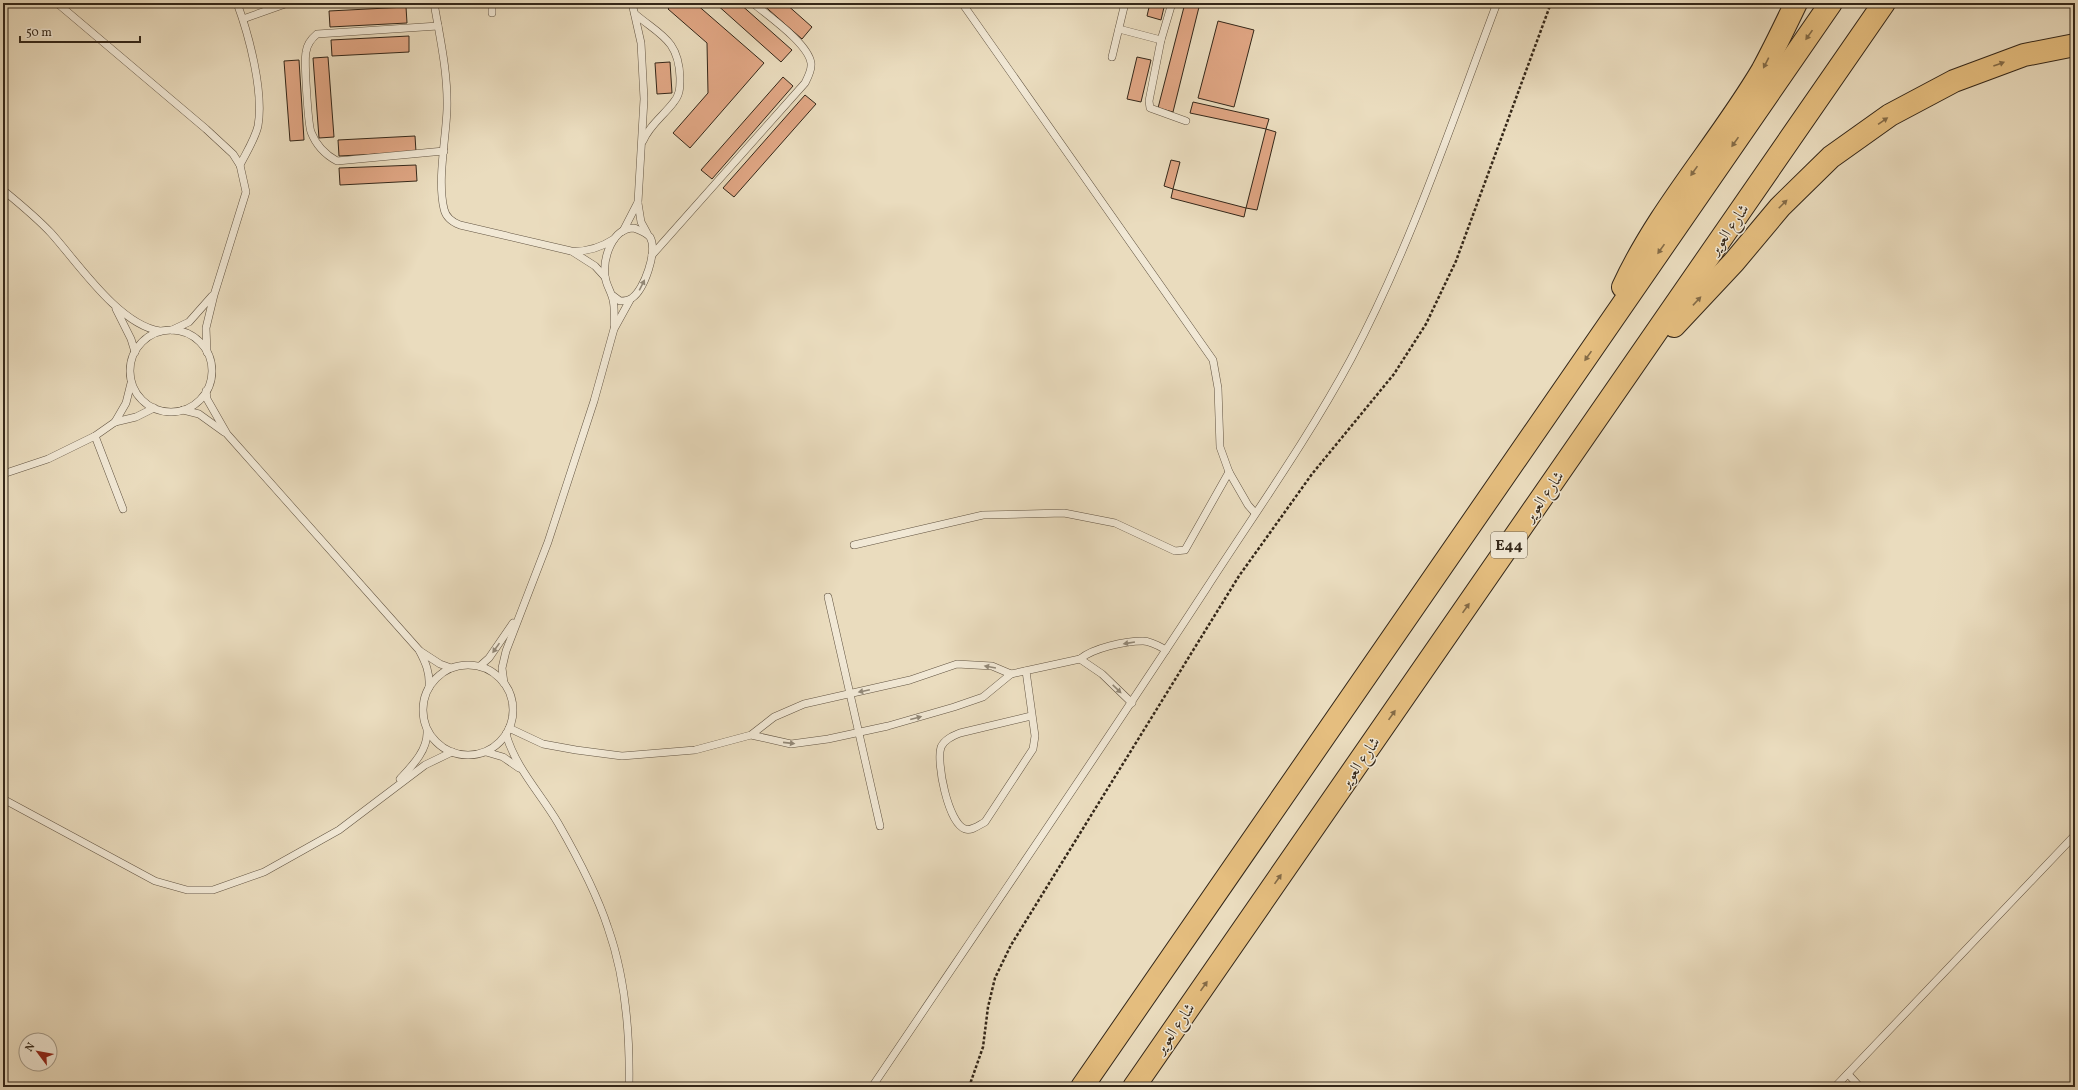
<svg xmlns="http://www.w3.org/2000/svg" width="2078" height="1090" font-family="Vollkorn,Amiri,serif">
<rect width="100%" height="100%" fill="#eadcbe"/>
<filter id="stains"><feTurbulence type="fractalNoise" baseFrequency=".005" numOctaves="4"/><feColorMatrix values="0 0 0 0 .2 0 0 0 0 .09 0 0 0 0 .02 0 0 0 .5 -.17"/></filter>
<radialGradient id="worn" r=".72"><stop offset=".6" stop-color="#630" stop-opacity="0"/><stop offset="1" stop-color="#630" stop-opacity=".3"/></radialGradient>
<g fill="#e0a684" stroke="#342719">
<polygon points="673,3 695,3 764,63 690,148 673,133 708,93 707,43 668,9"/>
<polygon points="715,3 739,3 792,50 781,62"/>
<polygon points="761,3 785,3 812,27 802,39"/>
<polygon points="1150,3 1165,3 1161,20 1147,16"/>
<polygon points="1185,3 1200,3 1173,112 1158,108"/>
<polygon points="406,7 407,23 330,27 329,11"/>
<polygon points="1218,21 1254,30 1234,107 1198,98"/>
<polygon points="409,36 409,52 332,56 331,40"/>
<polygon points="328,57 334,137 319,138 313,58"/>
<polygon points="1137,57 1151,60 1141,102 1127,99"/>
<polygon points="299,60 304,140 290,141 284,61"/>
<polygon points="670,62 672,93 657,94 655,63"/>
<polygon points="783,77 793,86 712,179 701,170"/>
<polygon points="805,95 816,104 734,197 723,188"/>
<polygon points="1193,102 1269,119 1266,129 1190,113"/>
<polygon points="1266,129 1276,132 1257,210 1246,208"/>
<polygon points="415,136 416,152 339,156 338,140"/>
<polygon points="1171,160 1180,162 1173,189 1164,186"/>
<polygon points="416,165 417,181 340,185 339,168"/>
<polygon points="1173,189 1246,208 1244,217 1171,198"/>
</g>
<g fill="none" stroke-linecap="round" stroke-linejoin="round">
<defs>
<g id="lane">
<polyline points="57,3 206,129 233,154 240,165 246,192 214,295 206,328 207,352"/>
<path d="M237,3C249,35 264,92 258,126C255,139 246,153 240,165"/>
<path d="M434,3C440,38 448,73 447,109C446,139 437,180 444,209C446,218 452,222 460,225L571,251C587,252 600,248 614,239"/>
<polyline points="492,3 492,13"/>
<polyline points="962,3 1213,360 1218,388 1220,447 1229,472 1248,505 1255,513"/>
<polyline points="1172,3 1161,40 1149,101 1150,108 1186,121"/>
<path d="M635,14C660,35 679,40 680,78C680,88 680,95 673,103C663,116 649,126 643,141"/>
<polyline points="243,19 288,3"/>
<path d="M438,26L317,34C311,39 307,44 306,52C304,61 308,123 311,132C316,145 324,154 337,161L444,151"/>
<polyline points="1119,29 1161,40"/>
<polyline points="1112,57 1125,3"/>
<path d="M3,190C20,204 36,217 51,233C78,263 119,325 160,331"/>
<polyline points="638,203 641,222 647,233"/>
<polyline points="623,231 638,202 644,99 641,43 632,3"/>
<polyline points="573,252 595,266 605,277"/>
<path d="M652,255L805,83C808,77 812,70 811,63C808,43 768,16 753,3"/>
<path d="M612,295L620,301C624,301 628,301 632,298C644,290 658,251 650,237C646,232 639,230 634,228C612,228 603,258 605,276C606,285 611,291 613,300C615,308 614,317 614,325"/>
<polyline points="116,309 131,339 135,352"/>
<polyline points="172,330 189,322 212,296"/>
<circle cx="171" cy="371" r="41"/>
<path d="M206,391L207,399L227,434L419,650C426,663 430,673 429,687"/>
<polyline points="183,410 199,414 224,432"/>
<polyline points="115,422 126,403 131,383"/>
<polyline points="95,436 123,509"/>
<polyline points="3,474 48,459 95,436 115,422 136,417 154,408"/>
<polyline points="854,545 983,515 1064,513 1115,523 1175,551 1185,550 1229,472"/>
<polyline points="828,597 880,826"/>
<polyline points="420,651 440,664 451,668"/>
<polyline points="1080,659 1102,674 1132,703"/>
<circle cx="468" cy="710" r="45"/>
<polyline points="480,666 489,658 513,623"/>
<path d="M1026,671L1035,736L1033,749L985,822C979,825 972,831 965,829C948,823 936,762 941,747C945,739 953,736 960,733L1031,716"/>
<path d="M1011,674L1080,659C1093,648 1125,641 1143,641C1151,641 1159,646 1166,650"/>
<polyline points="504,683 502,668 506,651 548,542 594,401 614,329 630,300"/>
<polyline points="509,728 543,744 576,750 622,756 695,750 751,735 774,717 804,704 910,680 957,664 992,666 1011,674 983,697 954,707 888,726 828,739 791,744 751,735"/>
<path d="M506,734C515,767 541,794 558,823C577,856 596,891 608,928C625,976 630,1036 629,1087"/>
<polyline points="486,752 503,757 519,768"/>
<path d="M400,779C412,766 428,750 427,731"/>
<polyline points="3,799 155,881 187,890 213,890 264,872 339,830 425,765 452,752"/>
<polyline points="1848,1074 1860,1087"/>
<path d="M872,1087C984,921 1097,756 1206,589C1255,513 1308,439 1351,359C1411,246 1452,122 1497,3"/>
<polyline points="1835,1087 2075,835"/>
</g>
<g id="highway">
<path d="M1623,287C1659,209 1718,145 1762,71C1774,49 1785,26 1796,3"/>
<polyline points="1674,326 1734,262 1780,207 1831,157 1890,115 1954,81 2024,55 2075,45"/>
<polyline points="1082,1087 1831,3"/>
<polyline points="1134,1087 1884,3"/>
</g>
</defs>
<use href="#lane" stroke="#625442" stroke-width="8"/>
<use href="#highway" stroke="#342719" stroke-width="24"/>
<polyline stroke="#342719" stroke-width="2.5" stroke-dasharray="3 2" stroke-linecap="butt" points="969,1087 983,1047 988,1007 995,978 1011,945 1239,576 1312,474 1394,374 1426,324 1456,261 1551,3"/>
<use href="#lane" stroke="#f1e8d5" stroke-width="7"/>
<use href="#highway" stroke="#e5be7f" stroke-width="22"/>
</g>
<defs><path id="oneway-solid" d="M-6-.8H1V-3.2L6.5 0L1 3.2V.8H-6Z"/></defs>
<g fill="#846b47">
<use href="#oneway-solid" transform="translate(1809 35) rotate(125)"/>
<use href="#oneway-solid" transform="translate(1766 63) rotate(117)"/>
<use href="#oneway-solid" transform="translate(1999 64) rotate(-20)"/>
<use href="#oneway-solid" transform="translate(1883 121) rotate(-35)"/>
<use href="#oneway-solid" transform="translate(1735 142) rotate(125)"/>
<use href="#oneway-solid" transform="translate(1694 171) rotate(125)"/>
<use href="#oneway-solid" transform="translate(1783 204) rotate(-45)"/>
<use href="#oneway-solid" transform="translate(1661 249) rotate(125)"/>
<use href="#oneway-solid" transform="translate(1697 301) rotate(-47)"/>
<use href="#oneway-solid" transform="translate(1588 356) rotate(125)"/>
<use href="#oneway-solid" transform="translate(1466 608) rotate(-55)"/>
<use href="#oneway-solid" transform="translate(1392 715) rotate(-55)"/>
<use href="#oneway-solid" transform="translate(1278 879) rotate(-55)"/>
<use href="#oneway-solid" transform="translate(1204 986) rotate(-55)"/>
</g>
<g fill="#928877">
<use href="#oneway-solid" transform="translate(642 285) rotate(-63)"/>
<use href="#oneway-solid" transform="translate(1129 643) rotate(171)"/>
<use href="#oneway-solid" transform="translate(496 648) rotate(125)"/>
<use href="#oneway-solid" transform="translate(990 667) rotate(-170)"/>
<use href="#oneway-solid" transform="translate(1117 689) rotate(44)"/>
<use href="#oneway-solid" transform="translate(864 691) rotate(168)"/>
<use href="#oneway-solid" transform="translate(916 718) rotate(-15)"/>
<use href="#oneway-solid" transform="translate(789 743) rotate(6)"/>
</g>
<g text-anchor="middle" stroke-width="3" stroke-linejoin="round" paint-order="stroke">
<rect fill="#f1e8d5" stroke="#6d6151" stroke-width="1" x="1491" y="532" width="36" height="26" rx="3"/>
<g font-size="15" font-weight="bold" fill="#342719">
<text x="1509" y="550">E44</text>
</g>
<g font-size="16" fill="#342719" stroke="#f1e8d5">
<text transform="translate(1728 229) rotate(-55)" y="6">شارع العوير</text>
<text transform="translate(1543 496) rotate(-55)" y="6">شارع العوير</text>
<text transform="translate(1359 762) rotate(-55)" y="6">شارع العوير</text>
<text transform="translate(1174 1028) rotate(-55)" y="6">شارع العوير</text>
</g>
</g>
<rect width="2078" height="1090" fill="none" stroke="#eadcbe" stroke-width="16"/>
<rect x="4" y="4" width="2070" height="1082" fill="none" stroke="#342719" stroke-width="2"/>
<rect x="8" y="8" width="2062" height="1074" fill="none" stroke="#342719"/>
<g transform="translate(38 1052) rotate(302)"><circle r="19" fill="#f1e8d5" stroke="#a59b8a"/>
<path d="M0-3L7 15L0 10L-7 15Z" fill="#8f2418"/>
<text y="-6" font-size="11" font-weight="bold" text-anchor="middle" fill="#342719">N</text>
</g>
<path d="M20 36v6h120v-6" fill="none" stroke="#342719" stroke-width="2"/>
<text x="26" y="36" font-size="12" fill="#342719" stroke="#f1e8d5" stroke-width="3" paint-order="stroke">50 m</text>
<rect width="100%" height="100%" filter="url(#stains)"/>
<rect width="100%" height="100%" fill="url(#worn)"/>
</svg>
